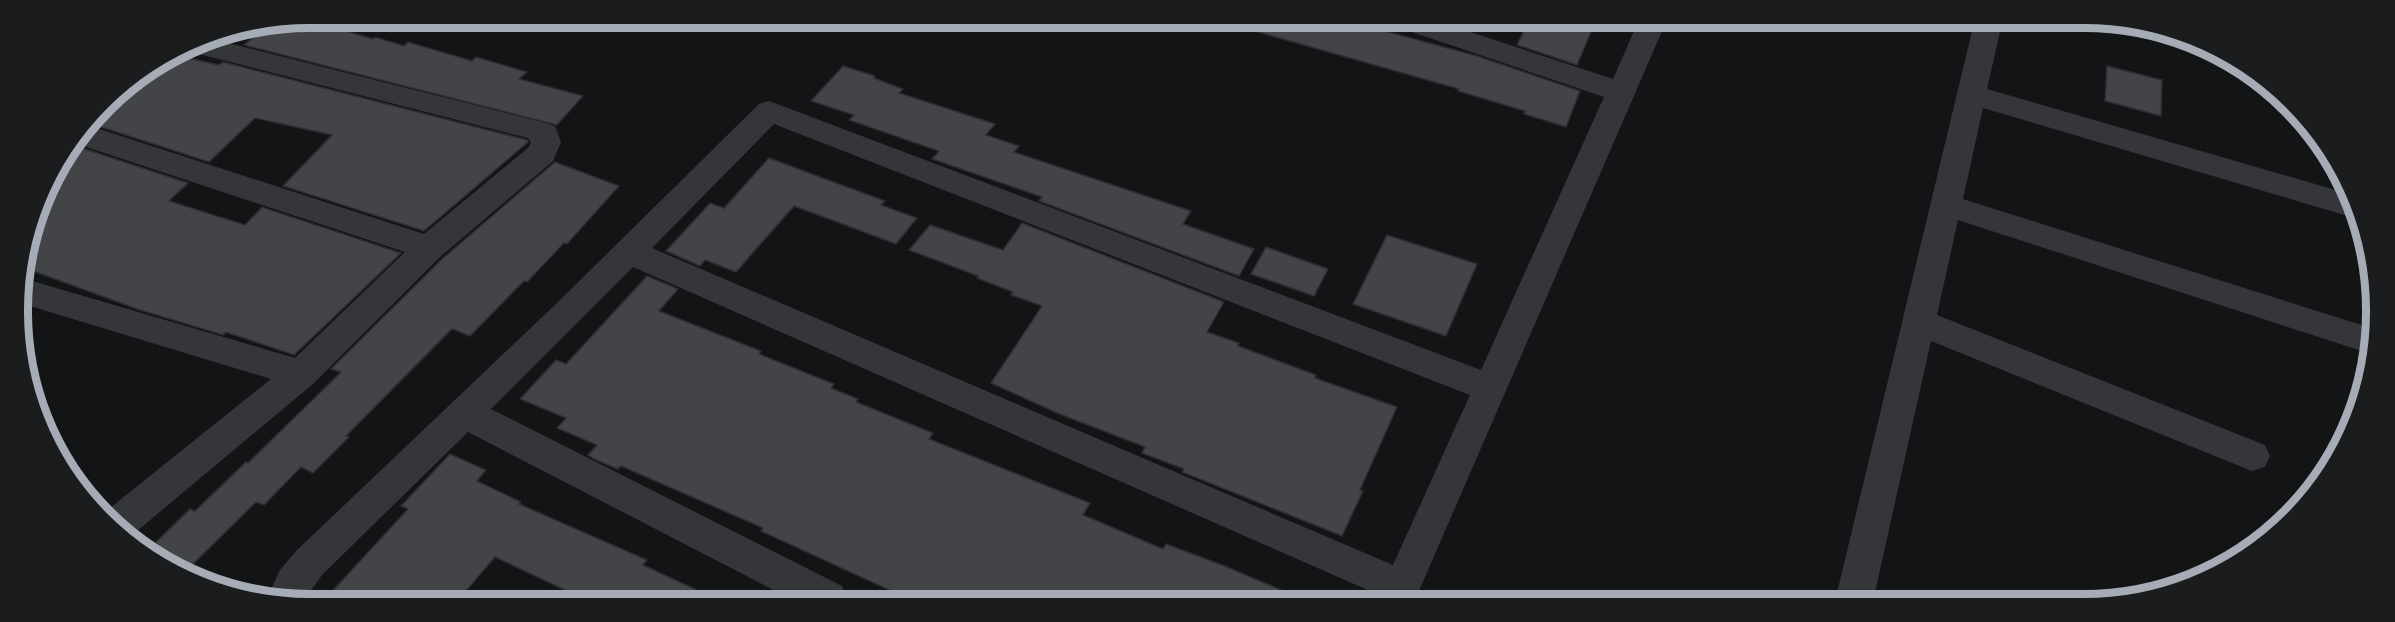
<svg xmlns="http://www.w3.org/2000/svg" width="2395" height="622" font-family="'Exo 2',sans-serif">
<rect width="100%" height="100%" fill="#131415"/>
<g fill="#424448" stroke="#2d2e31" stroke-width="1.5">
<polygon points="304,19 373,39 375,37 404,46 408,42 472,61 476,57 527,72 519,79 583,96 557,125 244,45 266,27"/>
<polygon points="1252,21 1348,21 1477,56 1580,91 1566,127 1524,114 1525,111 1458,91 1459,89 1251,30"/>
<polygon points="1528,22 1595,22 1577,65 1517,45"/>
<polygon points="175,55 219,65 223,62 527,140 528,142 424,231 283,186 332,135 255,118 209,162 92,124 119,90"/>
<polygon points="843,66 875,76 874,78 903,89 899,93 995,124 986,135 1019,146 1014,152 1191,211 1183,224 1254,249 1239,276 1039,201 1042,197 932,159 939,151 849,120 854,115 811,101"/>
<polygon points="2107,66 2162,80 2161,116 2105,101"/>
<polygon points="76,146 188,183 169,201 245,225 262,207 401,253 294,355 226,332 223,335 137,309 25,268 48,182"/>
<polygon points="769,158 885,201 881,205 917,218 896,244 794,206 736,272 705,260 700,266 666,251 710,203 724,208"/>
<polygon points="555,162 619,186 567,244 564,243 527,282 524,281 470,336 452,329 346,436 349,437 313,473 301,467 264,505 256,502 185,572 164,565 148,550 190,509 195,511 246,462 248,463 341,372 331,369 442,259"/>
<polygon points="1022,223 1224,302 1207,332 1239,343 1238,346 1316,375 1315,378 1397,407 1360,490 1363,491 1342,536 1182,472 1184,469 1142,453 1145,447 1057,413 991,383 1042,306 1011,295 1013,292 977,278 978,276 909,250 930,225 1003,250"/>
<polygon points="1387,235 1477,264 1446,336 1353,304"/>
<polygon points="1266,247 1328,269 1314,296 1251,274"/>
<polygon points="647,276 678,289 659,311 761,351 759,354 834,384 831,388 858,399 856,402 933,433 929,439 1090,503 1083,515 1163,549 1166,544 1222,565 1305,600 911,600 761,531 763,528 621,466 618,469 594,459 588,455 597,445 557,428 566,418 520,399 556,360 566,364"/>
<polygon points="450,454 486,470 477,481 521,502 519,504 647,560 643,565 716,599 584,599 495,557 459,599 325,599 408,509 401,506"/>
</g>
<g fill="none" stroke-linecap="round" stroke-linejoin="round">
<g fill="#35363a" fill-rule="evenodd">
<path d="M1393,21H1437L1613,79L1638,22H1666L1415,600H1377L1379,595L633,267L491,409L842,586L847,599H791L468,432L322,575L305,599L267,598L280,570L296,551L559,301L759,104L769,101L1481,370L1604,97L1397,27ZM774,124L1470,395L1393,565L652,248Z"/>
<polygon points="1974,23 2002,23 1987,89 2346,193 2356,216 2351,217 1983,108 1963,199 2371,328 2371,354 1958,220 1937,315 2265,445 2270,456 2265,467 2252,471 1931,341 1873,601 1835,601"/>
<polygon points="208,38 542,122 555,126 561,142 553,161 440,257 313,384 131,536 105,512 271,379 20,303 19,291 22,278 295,358 405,252 77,144 90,126 424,234 529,147 531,142 528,138 183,50 199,40"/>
</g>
</g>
<path d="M0 0H2395V622H0ZM310 28H2084A282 282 0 0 1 2366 310V312A282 282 0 0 1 2084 594H310A282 282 0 0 1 28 312V310A282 282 0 0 1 310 28Z" fill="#1a1c1d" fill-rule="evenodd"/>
<path fill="none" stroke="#a6acb5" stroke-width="8" d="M310 28H2084A282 282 0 0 1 2366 310V312A282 282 0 0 1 2084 594H310A282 282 0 0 1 28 312V310A282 282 0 0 1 310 28Z"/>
</svg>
